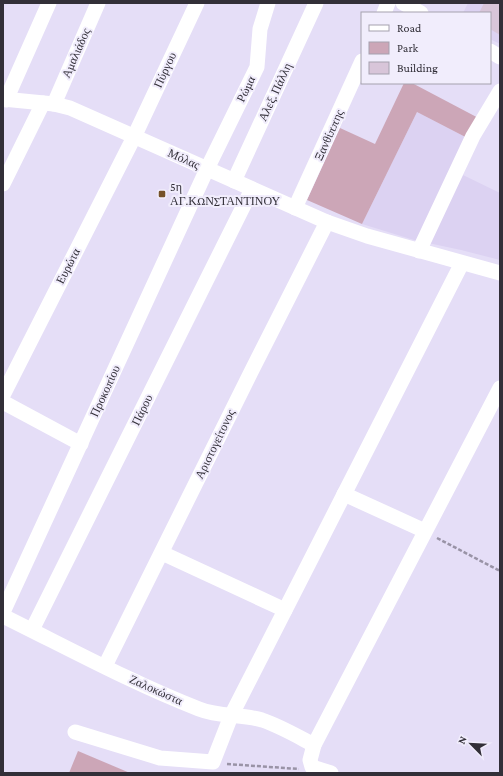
<svg xmlns="http://www.w3.org/2000/svg" width="503" height="776" font-family="'Crimson Pro',serif">
<rect width="100%" height="100%" fill="#e5def7"/>
<g fill="#dcd2f2">
<polygon points="468,3 500,3 500,44 490,39 490,13 463,13"/>
<polygon points="417,112 477,143 463,175 500,193 500,260 461,250 414,240 362,224"/>
</g>
<g fill="#cca6b7">
<polygon points="404,83 412,83 486,122 477,143 417,112 362,224 307,200 340,128 375,144"/>
<polygon points="78,751 130,773 69,773"/>
</g>
<polygon fill="#d8c5d9" points="484,3 500,3 500,35 490,29 490,13 479,13"/>
<g fill="none" stroke-linecap="round" stroke-linejoin="round">
<g stroke="#9993a6" stroke-width="2.5" stroke-dasharray="4 2" stroke-linecap="butt">
<polyline points="437,538 500,571"/>
<polyline points="227,764 299,769"/>
</g>
<g stroke="#fff" stroke-width="15">
<polyline points="403,3 421,13"/>
<polyline points="384,13 388,3"/>
<polyline points="490,51 500,57"/>
<polyline points="3,99 54,104 70,108 327,222 367,236 500,273"/>
<polyline points="6,100 49,3"/>
<polyline points="54,104 98,3"/>
<polyline points="234,181 316,3"/>
<polyline points="3,184 43,103"/>
<polyline points="295,208 362,61"/>
<polyline points="419,251 473,136 500,91"/>
<polyline points="3,395 134,137 197,3"/>
<polyline points="3,402 81,444"/>
<polyline points="344,494 425,531"/>
<polyline points="162,553 285,610"/>
<polyline points="3,612 207,169 257,67 260,29 268,3"/>
<path d="M3,616C68,648 132,683 199,709C219,717 241,714 262,720C280,726 297,736 314,745"/>
<polyline points="32,630 252,189"/>
<polyline points="105,666 251,372 327,222"/>
<polyline points="75,732 160,758 213,762 231,716 462,263"/>
<polyline points="331,773 312,767 310,760 314,745 500,388"/>
</g>
</g>
<rect fill="#75512a" stroke="#f1edfc" stroke-width="1.5" x="158" y="190" width="8" height="8" rx="2"/>
<g text-anchor="middle" stroke-width="4" stroke-linejoin="round" paint-order="stroke">
<g font-size="12" fill="#322f38" stroke="#f1edfc">
<text transform="translate(76 53) rotate(-66)" y="4">Αμαλιάδος</text>
<text transform="translate(165 70) rotate(-65)" y="4">Πύργου</text>
<text transform="translate(246 89) rotate(-64)" y="4">Ρώμα</text>
<text transform="translate(275 92) rotate(-65)" y="4">Αλεξ. Πάλλη</text>
<text transform="translate(329 135) rotate(-66)" y="4">Ξανθίππης</text>
<text transform="translate(184 159) rotate(24)" y="4">Μόλας</text>
<text transform="translate(68 266) rotate(-63)" y="4">Ευρώτα</text>
<text transform="translate(105 391) rotate(-65)" y="4">Προκοπίου</text>
<text transform="translate(142 410) rotate(-64)" y="4">Πάρου</text>
<text transform="translate(215 444) rotate(-64)" y="4">Αριστογείτονος</text>
<text transform="translate(156 690) rotate(24)" y="4">Ζαλοκώστα</text>
</g>
<g font-size="12" fill="#322f38" stroke="#f1edfc" text-anchor="start">
<text x="170" y="191">5η<tspan x="170" dy="14">ΑΓ.ΚΩΝΣΤΑΝΤΙΝΟΥ</tspan></text>
</g>
</g>
<rect width="503" height="776" fill="none" stroke="#322f38" stroke-width="8"/>
<rect x="361" y="12" width="130" height="72" fill="#f1edfc" stroke="#a5a1ae"/>
<rect x="369" y="25" width="20" height="6" fill="#ffffff" stroke="#a5a1ae"/>
<text x="397" y="32" font-size="12" fill="#322f38">Road</text>
<rect x="369" y="42" width="20" height="12" fill="#cca6b7" stroke="#a5a1ae"/>
<text x="397" y="52" font-size="12" fill="#322f38">Park</text>
<rect x="369" y="62" width="20" height="12" fill="#d8c5d9" stroke="#a5a1ae"/>
<text x="397" y="72" font-size="12" fill="#322f38">Building</text>
<g transform="translate(471 744) rotate(294)" stroke="#f1edfc" stroke-width="3" paint-order="stroke">
<path d="M0-3L7 15L0 10L-7 15Z" fill="#322f38"/>
<text y="-6" font-size="11" font-weight="bold" text-anchor="middle" fill="#322f38">N</text>
</g>
</svg>
